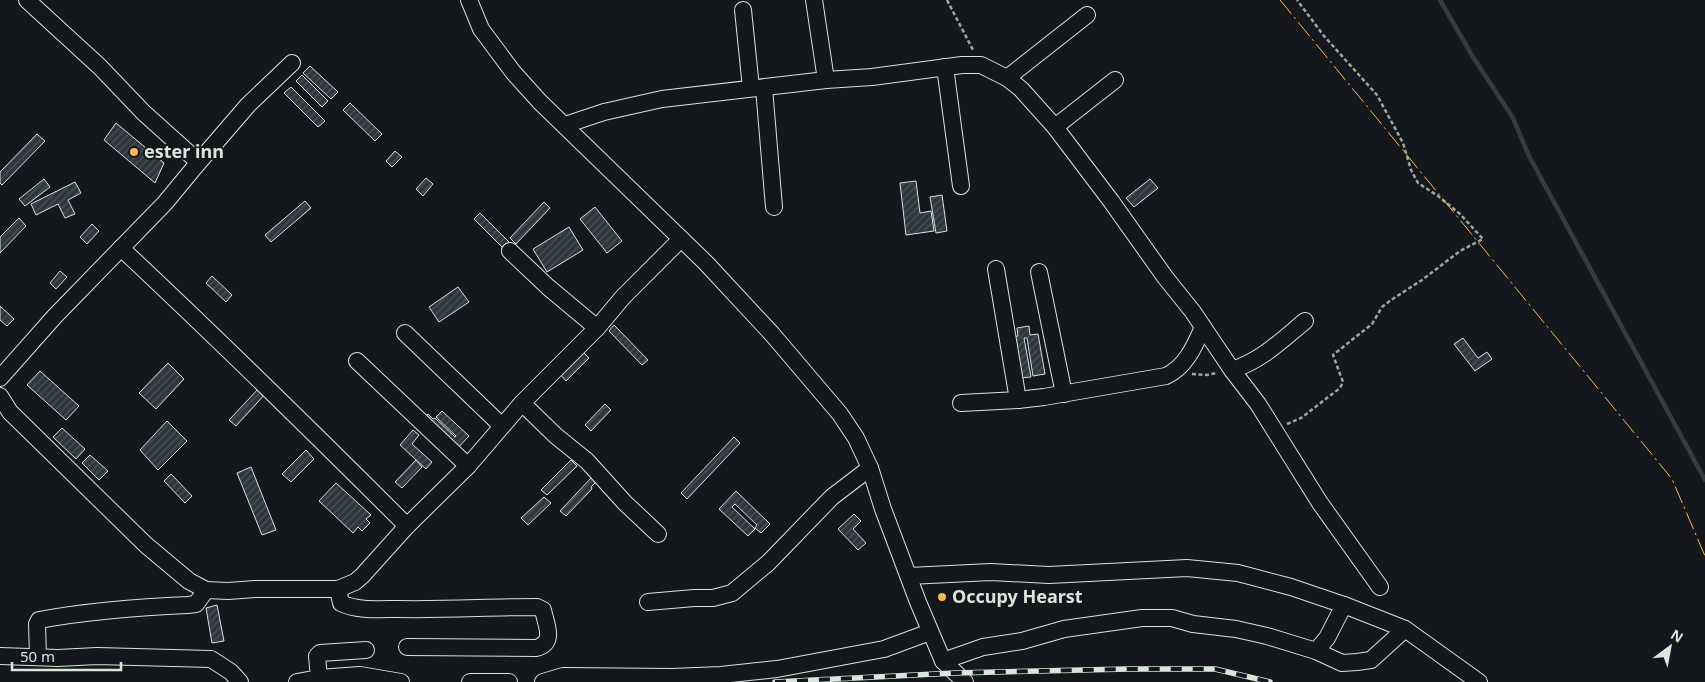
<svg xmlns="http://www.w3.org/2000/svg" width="1705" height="682" font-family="'Noto Sans',sans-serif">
<defs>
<pattern id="building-hatch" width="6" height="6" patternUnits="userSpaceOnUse" patternTransform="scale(1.25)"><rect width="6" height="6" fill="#2c363c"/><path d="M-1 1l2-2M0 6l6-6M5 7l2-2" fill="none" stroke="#4a5358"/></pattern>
</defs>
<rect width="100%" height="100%" fill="#14181c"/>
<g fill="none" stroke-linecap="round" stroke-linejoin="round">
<polyline stroke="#363b3e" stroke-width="4.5" points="1440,0 1473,57 1513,118 1529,156 1705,480"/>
</g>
<g fill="url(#building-hatch)" stroke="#d8e6dc">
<polygon points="310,66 338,92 331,99 303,73"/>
<polygon points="302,75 328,101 322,107 296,81"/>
<polygon points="291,87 325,121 318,127 284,93"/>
<polygon points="350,103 382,134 375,141 343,110"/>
<polygon points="116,123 164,163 155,183 104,140"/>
<polygon points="37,134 45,141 2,185 0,183 0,172"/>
<polygon points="395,151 402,157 392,167 386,161"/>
<polygon points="426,178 433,184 423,196 416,189"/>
<polygon points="44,179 50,187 25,206 19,199"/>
<polygon points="1150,179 1158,188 1134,207 1126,198"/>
<polygon points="916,181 920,213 931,211 934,231 906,235 900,183"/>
<polygon points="75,182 81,193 68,200 75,214 65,218 58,204 36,215 31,204"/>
<polygon points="942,195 947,231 936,233 930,197"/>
<polygon points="305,201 311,208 271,242 265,235"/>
<polygon points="544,202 550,208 516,244 510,238"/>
<polygon points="595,207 622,241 607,253 580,219"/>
<polygon points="480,213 510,243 504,249 474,219"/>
<polygon points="19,218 26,226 0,253 0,237"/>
<polygon points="92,224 99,231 87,244 80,237"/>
<polygon points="569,227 583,250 547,272 533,249"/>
<polygon points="60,271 67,277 56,289 50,283"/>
<polygon points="212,276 232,295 226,302 206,283"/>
<polygon points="458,287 469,302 439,322 429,307"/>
<polygon points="0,306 14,319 7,326 0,320"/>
<polygon points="614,325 648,360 642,365 609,331"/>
<polygon points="1029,326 1030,335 1038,334 1045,374 1033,376 1027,338 1024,338 1031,377 1019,378 1012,337 1018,336 1017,328"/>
<polygon points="1463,338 1478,358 1487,352 1492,359 1475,371 1454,344"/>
<polygon points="582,351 589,358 566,381 560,374"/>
<polygon points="168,363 184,379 156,409 139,393"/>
<polygon points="40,371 79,406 66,420 27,385"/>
<polygon points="261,386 267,392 236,426 229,420"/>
<polygon points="605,404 611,410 591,431 585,425"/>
<polygon points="442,411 469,436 455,451 423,420 428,414 433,419 435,418 455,437 456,436 436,417"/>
<polygon points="167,421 187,441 158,470 140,450"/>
<polygon points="62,428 85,449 76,459 53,437"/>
<polygon points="413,430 419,435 412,444 432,462 426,469 400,445"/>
<polygon points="734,437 740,443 687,499 681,493"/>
<polygon points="306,450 314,459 291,482 282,474"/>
<polygon points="90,455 108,471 99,480 82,463"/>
<polygon points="416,460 422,467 402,488 395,482"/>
<polygon points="571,460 577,466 547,495 541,490"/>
<polygon points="251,467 276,530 262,535 237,473"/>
<polygon points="171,474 192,496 185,503 164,481"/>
<polygon points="591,478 596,482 591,487 592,489 566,516 560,511"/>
<polygon points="336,483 371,515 366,519 370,523 362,531 358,527 353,533 319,501"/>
<polygon points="736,491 770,524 761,533 755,528 757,525 735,504 732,507 755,529 748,536 719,509"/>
<polygon points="544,497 551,503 528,525 521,518"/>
<polygon points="854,514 861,521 853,529 866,543 858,550 838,529"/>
<polygon points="217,605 224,641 212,643 206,608"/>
</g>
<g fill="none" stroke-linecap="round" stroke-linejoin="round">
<defs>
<g id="minor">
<polyline points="469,0 481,29 513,72 540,102 706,263 772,334 840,414 856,438 870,468 883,509 918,602 943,661 965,682"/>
<polyline points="814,0 826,80"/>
<polyline points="743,10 751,88"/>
<polyline points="945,67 961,186"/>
<polyline points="1007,78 1087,15"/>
<polyline points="764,88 774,207"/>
<polyline points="565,125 604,112 662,99 826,80 872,77 962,65 981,65 1007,78 1021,89 1055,127 1111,201 1165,277 1193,312 1232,370 1258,404 1320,503 1380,587"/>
<polyline points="1055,127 1115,80"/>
<polyline points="198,163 248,105 292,63"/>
<path d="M121,248C218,339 313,432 407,526"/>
<polyline points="510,251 548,287 597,328"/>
<polyline points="996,269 1018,400"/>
<polyline points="1039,272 1064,394"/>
<polyline points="405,333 502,426"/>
<polyline points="357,361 468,466"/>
<path d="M1232,370C1261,361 1282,340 1305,321"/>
<polyline points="0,378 55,316 165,203 198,163 193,157 144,113 100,67 27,0"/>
<polyline points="0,396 10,412 146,545 189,581 206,590 228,591 255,589 338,589 355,582 362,576 407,526 468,466 522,403 597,328 623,297 681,239"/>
<polyline points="522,403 556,436 587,461 625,503 658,534"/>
<path d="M961,403L1018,400L1044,397L1166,376C1186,367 1195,345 1203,327"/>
<polyline points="909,576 991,572 1049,575 1187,568 1238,573 1291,587 1344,605 1405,629 1479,682"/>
<path d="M338,589L341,603C357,611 380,609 398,609C444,610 491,607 537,607L543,610C546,625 556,643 536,648L407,647"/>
<polyline points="648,602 694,598 713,598 732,593 768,563 832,497 870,468"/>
<polyline points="1316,651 1327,638 1344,605"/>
<polyline points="0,656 58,658 97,656 211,659 231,672 240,682"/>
<path d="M38,657L37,624L39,620C89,611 138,607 188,605L196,604L206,590"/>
<polyline points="943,661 983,647 1022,641 1064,629 1142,618 1172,618 1193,624 1236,629 1267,636 1316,651 1342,663 1357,662 1371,660 1405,629"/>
<polyline points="319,678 317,656 320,653 366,650"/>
<polyline points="297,682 319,678 360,675 401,682"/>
<polyline points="470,682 509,682"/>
<polyline points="543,682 563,676 672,677 721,675 777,669 884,649 930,632"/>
</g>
</defs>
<use href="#minor" stroke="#d8e6dc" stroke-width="18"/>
<g stroke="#9da8a2" stroke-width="2.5" stroke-dasharray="4 2.5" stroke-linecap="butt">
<polyline points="947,0 973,50"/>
<polyline points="1192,374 1207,375 1216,373"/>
<polyline points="1287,424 1301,418 1340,388 1343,382 1333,355 1372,324 1382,307 1391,300 1422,280 1460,251 1483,239 1460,214 1438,196 1418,183 1411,170 1403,143 1377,95 1324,36 1297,0"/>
</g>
<use href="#minor" stroke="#14181c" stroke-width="16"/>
<defs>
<polyline id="rail" points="775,682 955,673 1128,669 1215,669 1270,682"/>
</defs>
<use href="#rail" stroke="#d8e6dc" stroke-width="5.5"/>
<use href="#rail" stroke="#14181c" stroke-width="4" stroke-dasharray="11" stroke-linecap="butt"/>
<polyline stroke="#ffb74d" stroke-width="1" stroke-dasharray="18 4 2.5 4" stroke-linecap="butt" points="1280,0 1672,479 1705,556"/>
</g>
<g fill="#ffb74d" stroke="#14181c" stroke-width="2">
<circle cx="134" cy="152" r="5"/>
<circle cx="942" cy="597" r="5"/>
</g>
<g text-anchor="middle" stroke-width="4" stroke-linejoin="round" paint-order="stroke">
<g font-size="18" font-weight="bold" fill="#d8e6dc" stroke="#14181c" text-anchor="start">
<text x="144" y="158">ester inn</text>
<text x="952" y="603">Occupy Hearst</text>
</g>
</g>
<g transform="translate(1670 647) rotate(32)" stroke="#14181c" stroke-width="4" paint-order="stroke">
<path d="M0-4L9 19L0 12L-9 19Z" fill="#d8e6dc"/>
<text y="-8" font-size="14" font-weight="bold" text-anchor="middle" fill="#d8e6dc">N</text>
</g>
<path d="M12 662v8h109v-8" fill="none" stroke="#d8e6dc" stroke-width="2.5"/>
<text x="20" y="662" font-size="15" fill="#d8e6dc" stroke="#14181c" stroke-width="4" paint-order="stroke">50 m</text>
</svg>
